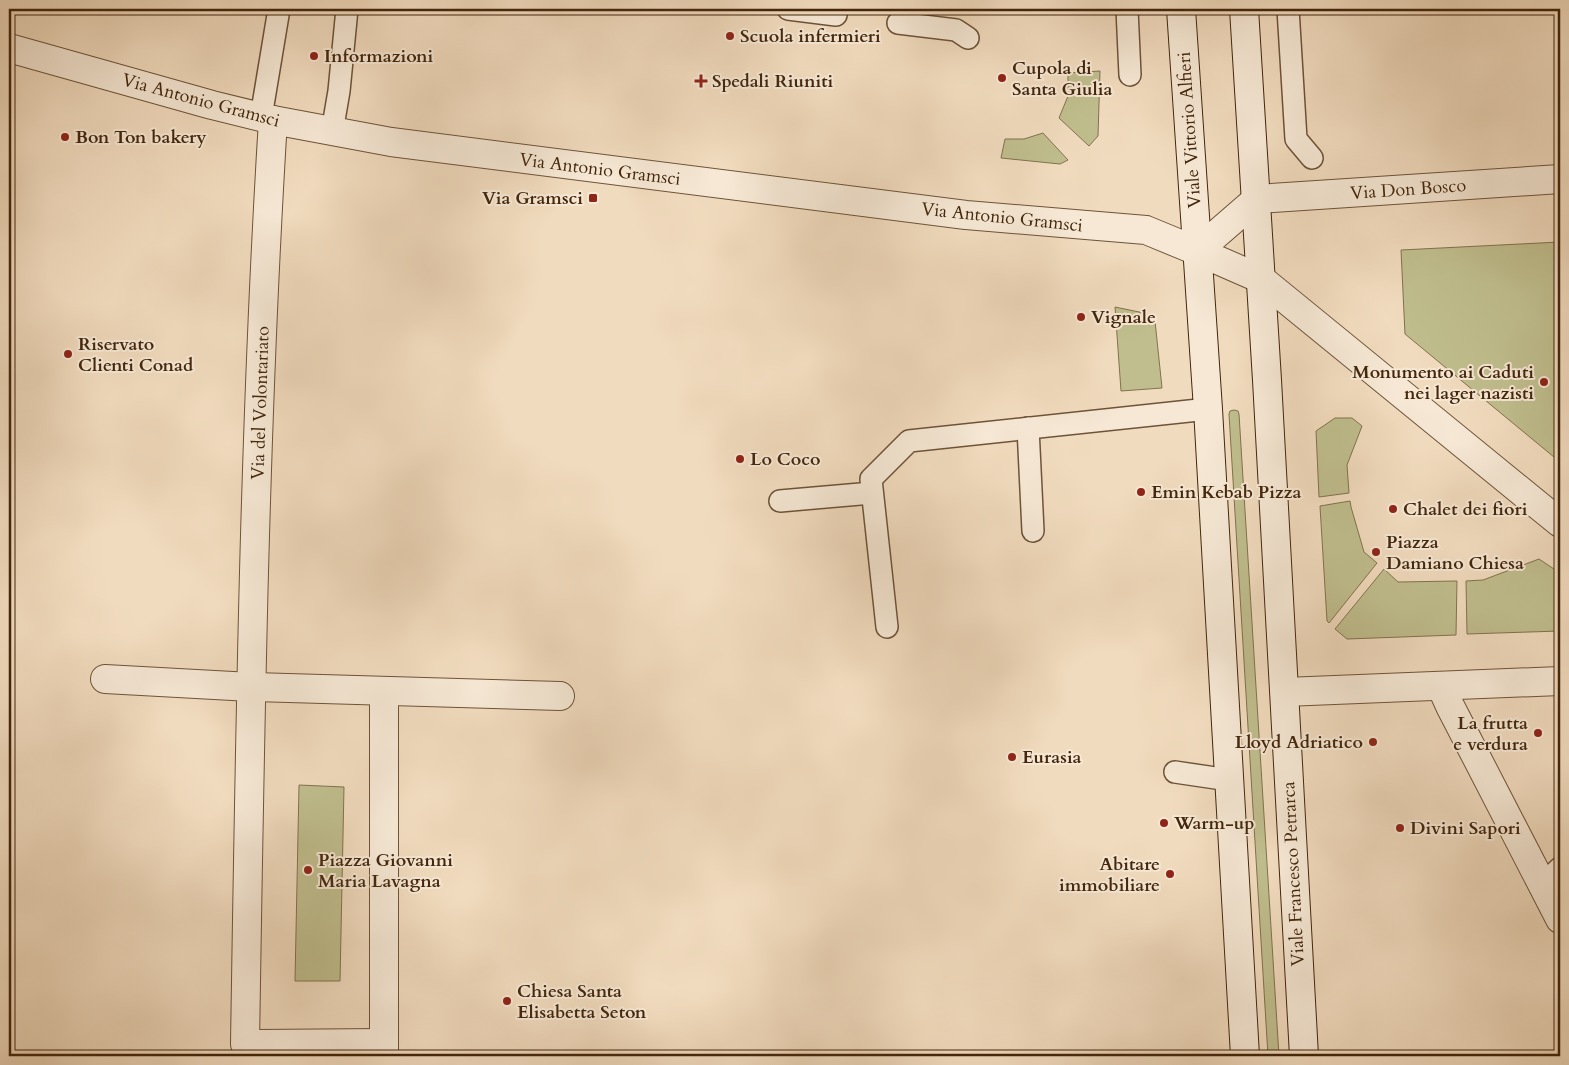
<svg xmlns="http://www.w3.org/2000/svg" width="1569" height="1065" font-family="Cardo,serif">
<rect width="100%" height="100%" fill="#f1dbbe"/>
<filter id="stains"><feTurbulence type="fractalNoise" baseFrequency=".004" numOctaves="4"/><feColorMatrix values="0 0 0 0 .2 0 0 0 0 .09 0 0 0 0 .02 0 0 0 .5 -.17"/></filter>
<radialGradient id="worn" r=".72"><stop offset=".6" stop-color="#630" stop-opacity="0"/><stop offset="1" stop-color="#630" stop-opacity=".3"/></radialGradient>
<g fill="#c0be8e" stroke="#82724d">
<polygon points="1100,71 1098,136 1089,146 1059,118 1068,96 1068,73"/>
<polygon points="1043,133 1068,160 1060,164 1001,158 1005,139 1024,139"/>
<polygon points="1560,242 1560,462 1405,334 1401,250"/>
<polygon points="1115,307 1144,313 1155,321 1162,388 1121,391"/>
<polygon points="1234,410 1238,411 1239,414 1279,1056 1268,1056 1229,414 1230,411"/>
<polygon points="1335,418 1352,418 1362,426 1347,465 1349,493 1319,497 1316,431"/>
<polygon points="1350,501 1351,507 1364,552 1377,563 1329,623 1327,621 1320,506"/>
<polygon points="1539,559 1560,573 1560,631 1467,634 1466,581 1483,580"/>
<polygon points="1384,569 1398,582 1457,581 1456,635 1347,639 1335,629"/>
<polygon points="299,785 344,787 340,981 295,981"/>
</g>
<g fill="none" stroke-linecap="round" stroke-linejoin="round">
<defs>
<g id="service">
<polyline points="788,9 836,15"/>
<polyline points="1127,9 1130,75"/>
<polyline points="1288,9 1296,139 1312,158"/>
<polyline points="898,23 956,30 968,38"/>
<polyline points="261,117 279,9"/>
<polyline points="332,132 339,91 347,9"/>
<polyline points="1028,428 1033,531"/>
<polyline points="780,501 872,493"/>
<polyline points="887,627 871,479 909,441 1208,409"/>
<polyline points="1175,772 1229,780"/>
<polyline points="1543,884 1560,868"/>
</g>
<g id="minor">
<path d="M273,120C254,427 250,736 245,1044L384,1043"/>
<polyline points="1560,179 1257,199 1197,251 1261,279 1560,523"/>
<polyline points="105,679 251,687 560,696"/>
<polyline points="1441,686 1450,706 1560,919"/>
<polyline points="384,691 384,1056"/>
<polyline points="1285,692 1560,681"/>
</g>
<polyline id="tertiary" points="9,48 212,105 273,120 391,142 966,215 1146,230 1197,251"/>
<g id="secondary">
<polyline points="1181,9 1208,409 1245,1056"/>
<polyline points="1244,9 1267,380 1304,1056"/>
</g>
</defs>
<use href="#service" stroke="#6e5338" stroke-width="24"/>
<use href="#minor" stroke="#6e5338" stroke-width="30"/>
<use href="#tertiary" stroke="#6e5338" stroke-width="30"/>
<use href="#secondary" stroke="#43260c" stroke-width="30"/>
<use href="#service" stroke="#f6e8d5" stroke-width="21"/>
<use href="#minor" stroke="#f6e8d5" stroke-width="28"/>
<use href="#tertiary" stroke="#f6e8d5" stroke-width="28"/>
<use href="#secondary" stroke="#f6e8d5" stroke-width="28"/>
</g>
<g fill="#8f2418" stroke="#f6e8d5" stroke-width="2">
<circle cx="730" cy="36" r="5"/>
<circle cx="314" cy="56" r="5"/>
<circle cx="1002" cy="78" r="5"/>
<path d="M698.5 73.5h5v5h5v5h-5v5h-5v-5h-5v-5h5z"/>
<circle cx="65" cy="137" r="5"/>
<rect x="588" y="193" width="10" height="10" rx="2.5"/>
<circle cx="1081" cy="317" r="5"/>
<circle cx="68" cy="354" r="5"/>
<circle cx="1544" cy="382" r="5"/>
<circle cx="740" cy="459" r="5"/>
<circle cx="1141" cy="492" r="5"/>
<circle cx="1393" cy="509" r="5"/>
<circle cx="1376" cy="552" r="5"/>
<circle cx="1538" cy="733" r="5"/>
<circle cx="1373" cy="742" r="5"/>
<circle cx="1012" cy="757" r="5"/>
<circle cx="1164" cy="823" r="5"/>
<circle cx="1400" cy="828" r="5"/>
<circle cx="308" cy="870" r="5"/>
<circle cx="1170" cy="874" r="5"/>
<circle cx="507" cy="1001" r="5"/>
</g>
<g text-anchor="middle" stroke-width="4" stroke-linejoin="round" paint-order="stroke">
<g font-size="18" font-weight="bold" fill="#43260c" stroke="#f6e8d5" text-anchor="start">
<text x="740" y="42">Scuola infermieri</text>
<text x="324" y="62">Informazioni</text>
<text x="1012" y="74">Cupola di<tspan x="1012" dy="21">Santa Giulia</tspan></text>
<text x="712" y="87">Spedali Riuniti</text>
<text x="75" y="143">Bon Ton bakery</text>
<text x="583" y="204" text-anchor="end">Via Gramsci</text>
<text x="1091" y="323">Vignale</text>
<text x="78" y="350">Riservato<tspan x="78" dy="21">Clienti Conad</tspan></text>
<text x="1534" y="378" text-anchor="end">Monumento ai Caduti<tspan x="1534" dy="21">nei lager nazisti</tspan></text>
<text x="750" y="465">Lo Coco</text>
<text x="1151" y="498">Emin Kebab Pizza</text>
<text x="1403" y="515">Chalet dei fiori</text>
<text x="1386" y="548">Piazza<tspan x="1386" dy="21">Damiano Chiesa</tspan></text>
<text x="1528" y="729" text-anchor="end">La frutta<tspan x="1528" dy="21">e verdura</tspan></text>
<text x="1363" y="748" text-anchor="end">Lloyd Adriatico</text>
<text x="1022" y="763">Eurasia</text>
<text x="1174" y="829">Warm-up</text>
<text x="1410" y="834">Divini Sapori</text>
<text x="318" y="866">Piazza Giovanni<tspan x="318" dy="21">Maria Lavagna</tspan></text>
<text x="1160" y="870" text-anchor="end">Abitare<tspan x="1160" dy="21">immobiliare</tspan></text>
<text x="517" y="997">Chiesa Santa<tspan x="517" dy="21">Elisabetta Seton</tspan></text>
</g>
<g font-size="18" fill="#43260c" stroke="#f6e8d5">
<text transform="translate(201 100) rotate(15)" y="6">Via Antonio Gramsci</text>
<text transform="translate(1189 130) rotate(-94)" y="6">Viale Vittorio Alfieri</text>
<text transform="translate(600 169) rotate(7)" y="6">Via Antonio Gramsci</text>
<text transform="translate(1408 189) rotate(-4)" y="6">Via Don Bosco</text>
<text transform="translate(1002 217) rotate(6)" y="6">Via Antonio Gramsci</text>
<text transform="translate(260 403) rotate(-88)" y="6">Via del Volontariato</text>
<text transform="translate(1293 874) rotate(-93)" y="6">Viale Francesco Petrarca</text>
</g>
</g>
<rect width="1569" height="1065" fill="none" stroke="#f1dbbe" stroke-width="30"/>
<rect x="10" y="10" width="1549" height="1045" fill="none" stroke="#43260c" stroke-width="2.5"/>
<rect x="15" y="15" width="1539" height="1035" fill="none" stroke="#43260c"/>
<rect width="100%" height="100%" filter="url(#stains)"/>
<rect width="100%" height="100%" fill="url(#worn)"/>
</svg>
